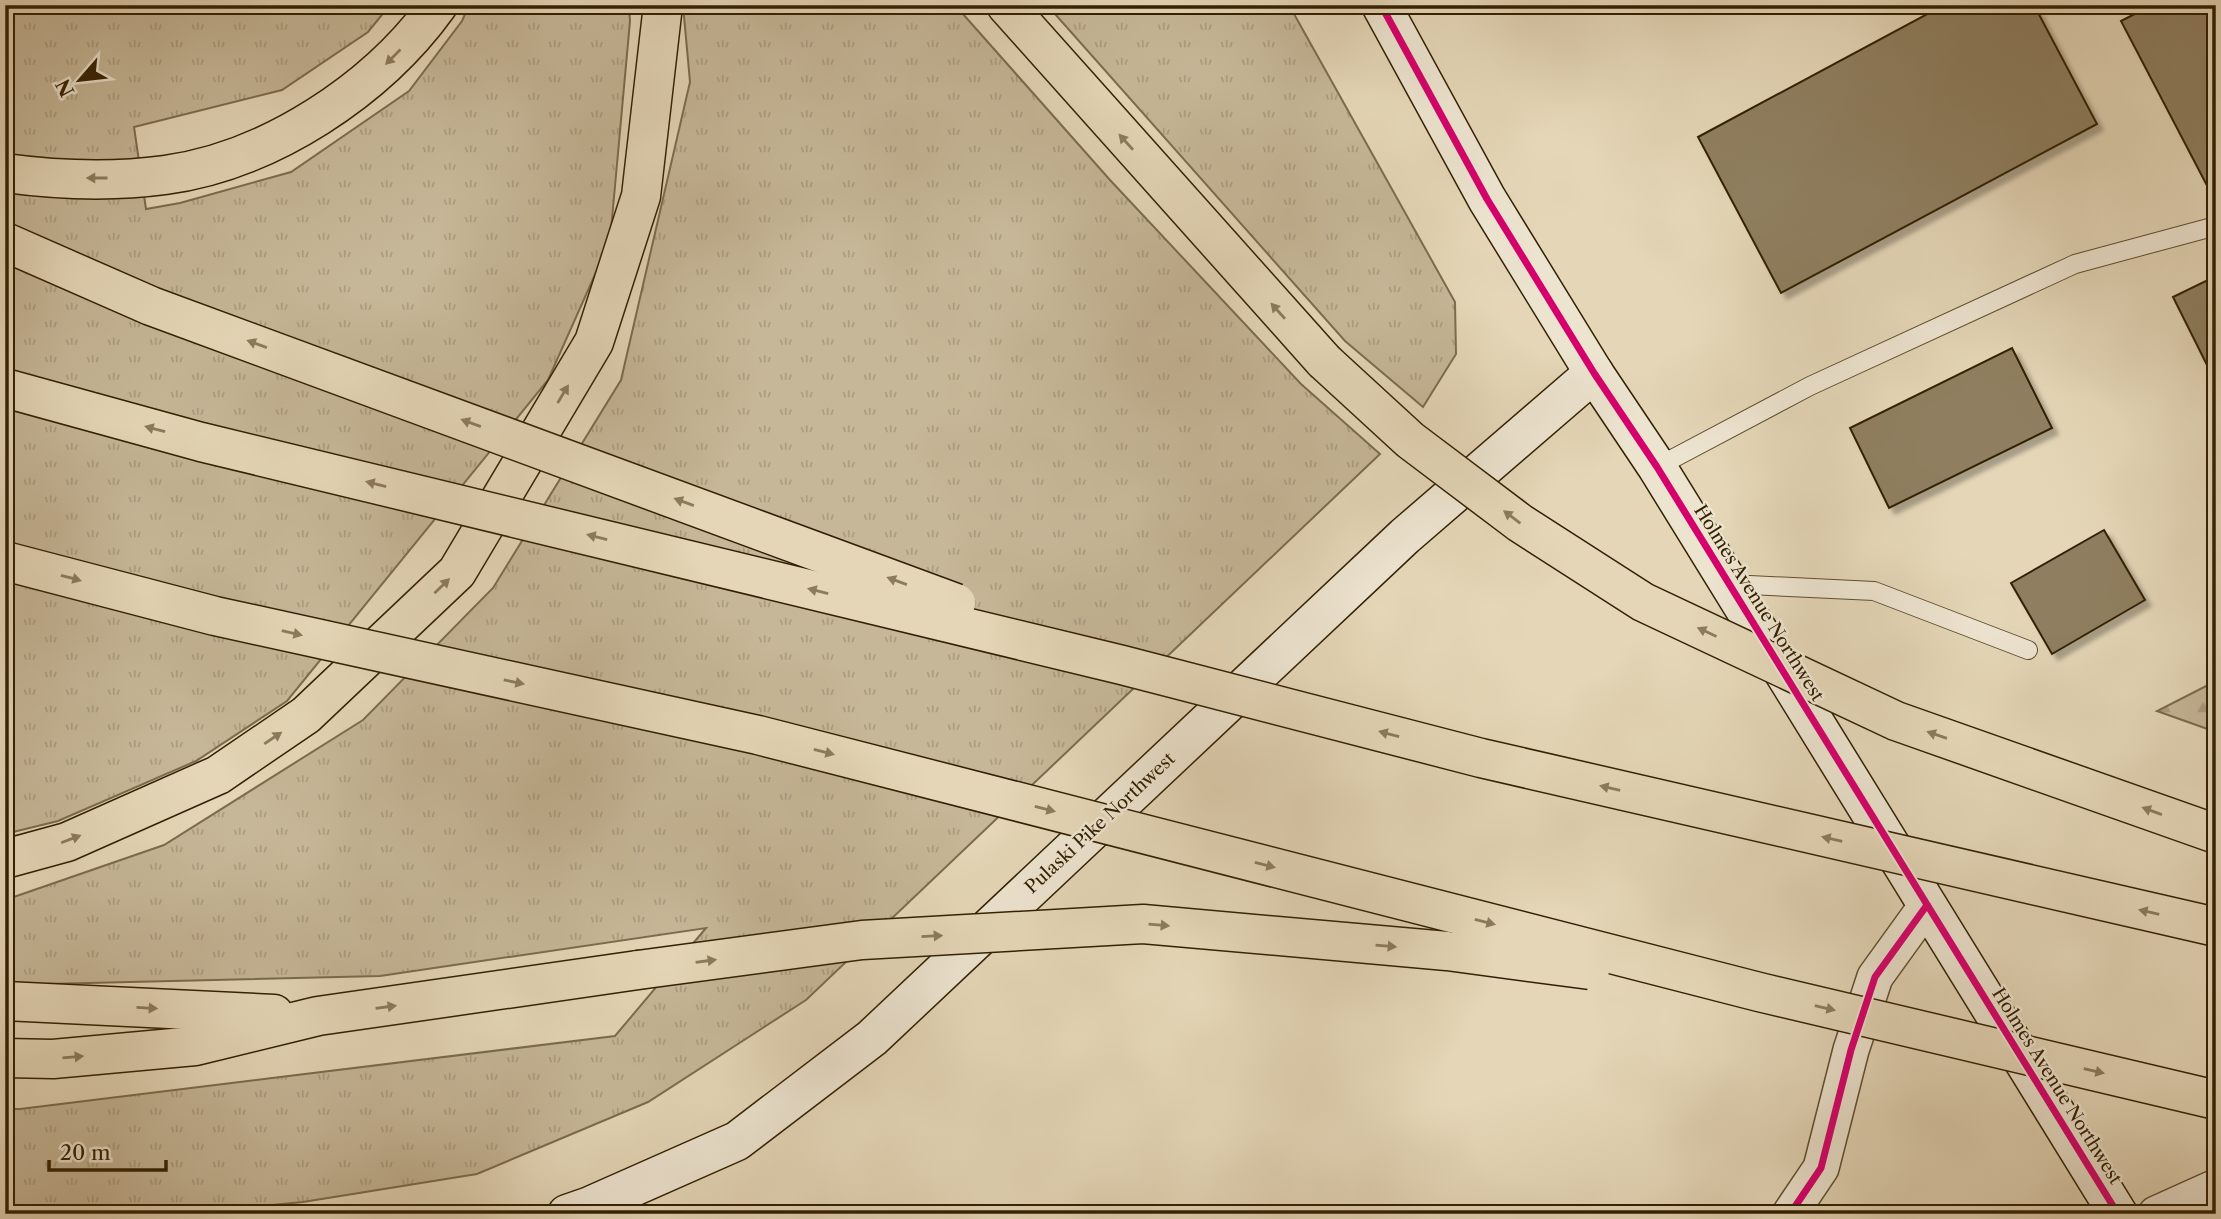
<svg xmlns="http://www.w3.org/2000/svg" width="2221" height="1219" font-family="'Libre Caslon Text',serif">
<defs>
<pattern id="grass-tufts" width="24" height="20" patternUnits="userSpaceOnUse" patternTransform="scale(1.75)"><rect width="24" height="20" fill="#c6b798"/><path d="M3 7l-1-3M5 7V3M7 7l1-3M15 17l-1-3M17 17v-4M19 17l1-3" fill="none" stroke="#ab9d81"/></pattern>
<pattern id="forest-firs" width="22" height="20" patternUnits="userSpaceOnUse" patternTransform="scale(1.75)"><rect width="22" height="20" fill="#c6b798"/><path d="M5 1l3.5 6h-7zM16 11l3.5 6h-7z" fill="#ab9d81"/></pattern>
<filter id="shadow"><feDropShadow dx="6" dy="6" stdDeviation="2" flood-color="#0004"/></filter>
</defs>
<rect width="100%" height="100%" fill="#e4d6b7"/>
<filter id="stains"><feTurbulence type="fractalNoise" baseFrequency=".00286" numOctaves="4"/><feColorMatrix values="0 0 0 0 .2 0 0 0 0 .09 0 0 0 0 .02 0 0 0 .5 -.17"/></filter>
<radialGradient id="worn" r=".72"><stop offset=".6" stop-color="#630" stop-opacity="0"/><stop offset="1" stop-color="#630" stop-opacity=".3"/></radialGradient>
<g fill="url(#grass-tufts)" stroke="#7c6c4d" stroke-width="2">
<polygon points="5,5 390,5 368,32 282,90 134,127 146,209 180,203 291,172 409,91 462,21 469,5 629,5 630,21 610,241 548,380 287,701 196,761 58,821 5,834"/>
<polygon points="683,5 955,5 1110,180 1301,384 1380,454 806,1000 648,1102 477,1174 303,1202 179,1214 5,1214 5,1109 20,1109 615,1036 706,928 380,976 5,985 5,900 164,845 363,720 493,588 621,380 690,82"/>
<polygon points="1047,5 1289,5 1455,302 1456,354 1423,407 1345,341"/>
</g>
<polygon fill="url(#forest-firs)" stroke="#7c6c4d" stroke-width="2" points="2216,681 2216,732 2157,711"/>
<g fill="#8f7f60" stroke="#332002" stroke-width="2" filter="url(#shadow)">
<polygon points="1944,5 2034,5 2097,124 1781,293 1698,137"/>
<polygon points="2152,5 2216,5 2216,198 2214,199 2121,21"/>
<polygon points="2216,276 2216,383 2173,297"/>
<polygon points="2012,348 2052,428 1889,508 1850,428"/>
<polygon points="2104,530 2145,600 2052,654 2011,583"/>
</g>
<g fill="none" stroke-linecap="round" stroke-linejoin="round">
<defs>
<g id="lane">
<polyline points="1657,467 1810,386 2075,264 2216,226"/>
<polyline points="1729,584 1874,591 2028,650"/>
</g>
<g id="street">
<polyline points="1790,1214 1821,1168 1851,1050 1875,977 1927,905"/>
<polyline points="2156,1214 2216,1187"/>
</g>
<g id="secondary">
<polyline points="1381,5 1487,199 1594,373 1657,467 2118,1214"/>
<polyline points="567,1214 590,1206 737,1141 872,1038 1405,536 1594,373"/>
</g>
<g id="highway">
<polyline points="1006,5 1324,361"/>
<path d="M5,173C57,180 113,182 165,175C269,161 377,90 438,5"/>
<polyline points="5,859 67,842 218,775 306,715 457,572 594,342 641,196 663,5"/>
<polyline points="5,1001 274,1014"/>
<polyline points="5,1058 53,1059 195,1046 318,1016 638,970"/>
</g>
</defs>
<use href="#lane" stroke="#5f4e2f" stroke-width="20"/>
<use href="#street" stroke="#5f4e2f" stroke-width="38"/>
<use href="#secondary" stroke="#332002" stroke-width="41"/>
<use href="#highway" stroke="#332002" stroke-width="41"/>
<use href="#lane" stroke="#ede4d0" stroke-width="18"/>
<use href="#street" stroke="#ede4d0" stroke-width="35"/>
<use href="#secondary" stroke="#ede4d0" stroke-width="38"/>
<use href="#highway" stroke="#e4d6b7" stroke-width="38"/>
<defs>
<g id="highway-bridge">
<polyline points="5,242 151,306 956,603"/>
<polyline points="1324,361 1410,440 1520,523 1643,602 1896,721 2216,834"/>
<polyline points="5,388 201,442 1122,665 1481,758 2216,927"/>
<polyline points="5,561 215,616 758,735 1759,992 2216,1100"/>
<polyline points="638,970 862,940 1143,924 1447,951 1590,970"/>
</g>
</defs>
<use href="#highway-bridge" stroke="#332002" stroke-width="41" stroke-linecap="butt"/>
<use href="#highway-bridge" stroke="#e4d6b7" stroke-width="38"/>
<defs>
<g id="cycleway">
<polyline points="1381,5 1487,199 1594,373 1657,467 2118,1214"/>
<polyline points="1790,1214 1821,1168 1851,1050 1875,977 1927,905"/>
</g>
</defs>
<use href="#cycleway" stroke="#ede4d0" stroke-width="11"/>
<use href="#cycleway" stroke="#d6006c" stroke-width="7"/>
</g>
<defs><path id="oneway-solid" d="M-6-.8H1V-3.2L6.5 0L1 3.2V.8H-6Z" transform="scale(1.75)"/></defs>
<g fill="#8c7b5c">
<use href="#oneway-solid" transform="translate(393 57) rotate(135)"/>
<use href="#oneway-solid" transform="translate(1126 142) rotate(-132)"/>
<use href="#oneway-solid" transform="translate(97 178) rotate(180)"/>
<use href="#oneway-solid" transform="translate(1278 311) rotate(-132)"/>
<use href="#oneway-solid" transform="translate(257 344) rotate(-160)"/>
<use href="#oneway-solid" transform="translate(563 394) rotate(-59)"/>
<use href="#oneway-solid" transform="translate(471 423) rotate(-160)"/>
<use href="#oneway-solid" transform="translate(155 429) rotate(-165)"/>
<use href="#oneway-solid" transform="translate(376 484) rotate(-166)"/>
<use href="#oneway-solid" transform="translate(684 502) rotate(-160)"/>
<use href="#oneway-solid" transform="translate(1512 517) rotate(-143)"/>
<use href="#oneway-solid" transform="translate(597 537) rotate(-166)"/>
<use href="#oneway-solid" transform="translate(71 578) rotate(15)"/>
<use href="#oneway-solid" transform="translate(897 581) rotate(-160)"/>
<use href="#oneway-solid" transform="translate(442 586) rotate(-44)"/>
<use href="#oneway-solid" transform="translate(818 591) rotate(-166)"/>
<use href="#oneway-solid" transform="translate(1707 632) rotate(-155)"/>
<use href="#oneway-solid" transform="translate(292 633) rotate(13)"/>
<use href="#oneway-solid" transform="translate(514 682) rotate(12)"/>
<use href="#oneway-solid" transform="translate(1389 734) rotate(-165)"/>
<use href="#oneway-solid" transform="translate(1937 735) rotate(-161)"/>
<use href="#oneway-solid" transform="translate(273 738) rotate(-34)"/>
<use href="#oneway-solid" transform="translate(824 752) rotate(14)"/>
<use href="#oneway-solid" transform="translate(1610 788) rotate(-167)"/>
<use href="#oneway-solid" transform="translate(1045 809) rotate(14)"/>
<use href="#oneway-solid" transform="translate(2152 811) rotate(-160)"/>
<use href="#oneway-solid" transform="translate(71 839) rotate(-21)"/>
<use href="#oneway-solid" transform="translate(1832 839) rotate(-167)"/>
<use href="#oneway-solid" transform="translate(1265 865) rotate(14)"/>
<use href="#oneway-solid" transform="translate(2149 912) rotate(-167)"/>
<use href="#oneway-solid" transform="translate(1485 922) rotate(14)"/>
<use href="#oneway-solid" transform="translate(1159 925) rotate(5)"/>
<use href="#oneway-solid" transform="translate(932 936) rotate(-3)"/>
<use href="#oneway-solid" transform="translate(1386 946) rotate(5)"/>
<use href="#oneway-solid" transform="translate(706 961) rotate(-8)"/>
<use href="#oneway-solid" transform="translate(386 1007) rotate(-8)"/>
<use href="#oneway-solid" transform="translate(147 1008) rotate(3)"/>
<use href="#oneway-solid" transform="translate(1825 1008) rotate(13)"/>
<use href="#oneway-solid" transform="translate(73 1057) rotate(-5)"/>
<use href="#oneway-solid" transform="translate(2094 1071) rotate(13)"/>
</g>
<g text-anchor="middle" stroke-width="5" stroke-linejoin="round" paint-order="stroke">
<g font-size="18" fill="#332002" stroke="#ede4d0">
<text transform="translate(1759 603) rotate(58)" y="6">Holmes Avenue Northwest</text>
<text transform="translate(1100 823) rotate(-43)" y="6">Pulaski Pike Northwest</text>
<text transform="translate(2057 1086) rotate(58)" y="6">Holmes Avenue Northwest</text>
</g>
</g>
<rect width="2221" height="1219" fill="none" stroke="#e4d6b7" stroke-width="28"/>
<rect x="7" y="7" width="2207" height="1205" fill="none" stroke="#332002" stroke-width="3.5"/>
<rect x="14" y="14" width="2193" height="1191" fill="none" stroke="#332002" stroke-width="2"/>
<g transform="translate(80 80) rotate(242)" stroke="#ede4d0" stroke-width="5" paint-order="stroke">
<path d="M0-5L12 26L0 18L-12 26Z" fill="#332002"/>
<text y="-10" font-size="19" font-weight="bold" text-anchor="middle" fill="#332002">N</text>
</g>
<path d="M49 1160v10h117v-10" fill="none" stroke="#332002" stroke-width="3.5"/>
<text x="60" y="1160" font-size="21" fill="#332002" stroke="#ede4d0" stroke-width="5" paint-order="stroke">20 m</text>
<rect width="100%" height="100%" filter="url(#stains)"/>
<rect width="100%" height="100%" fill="url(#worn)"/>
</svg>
